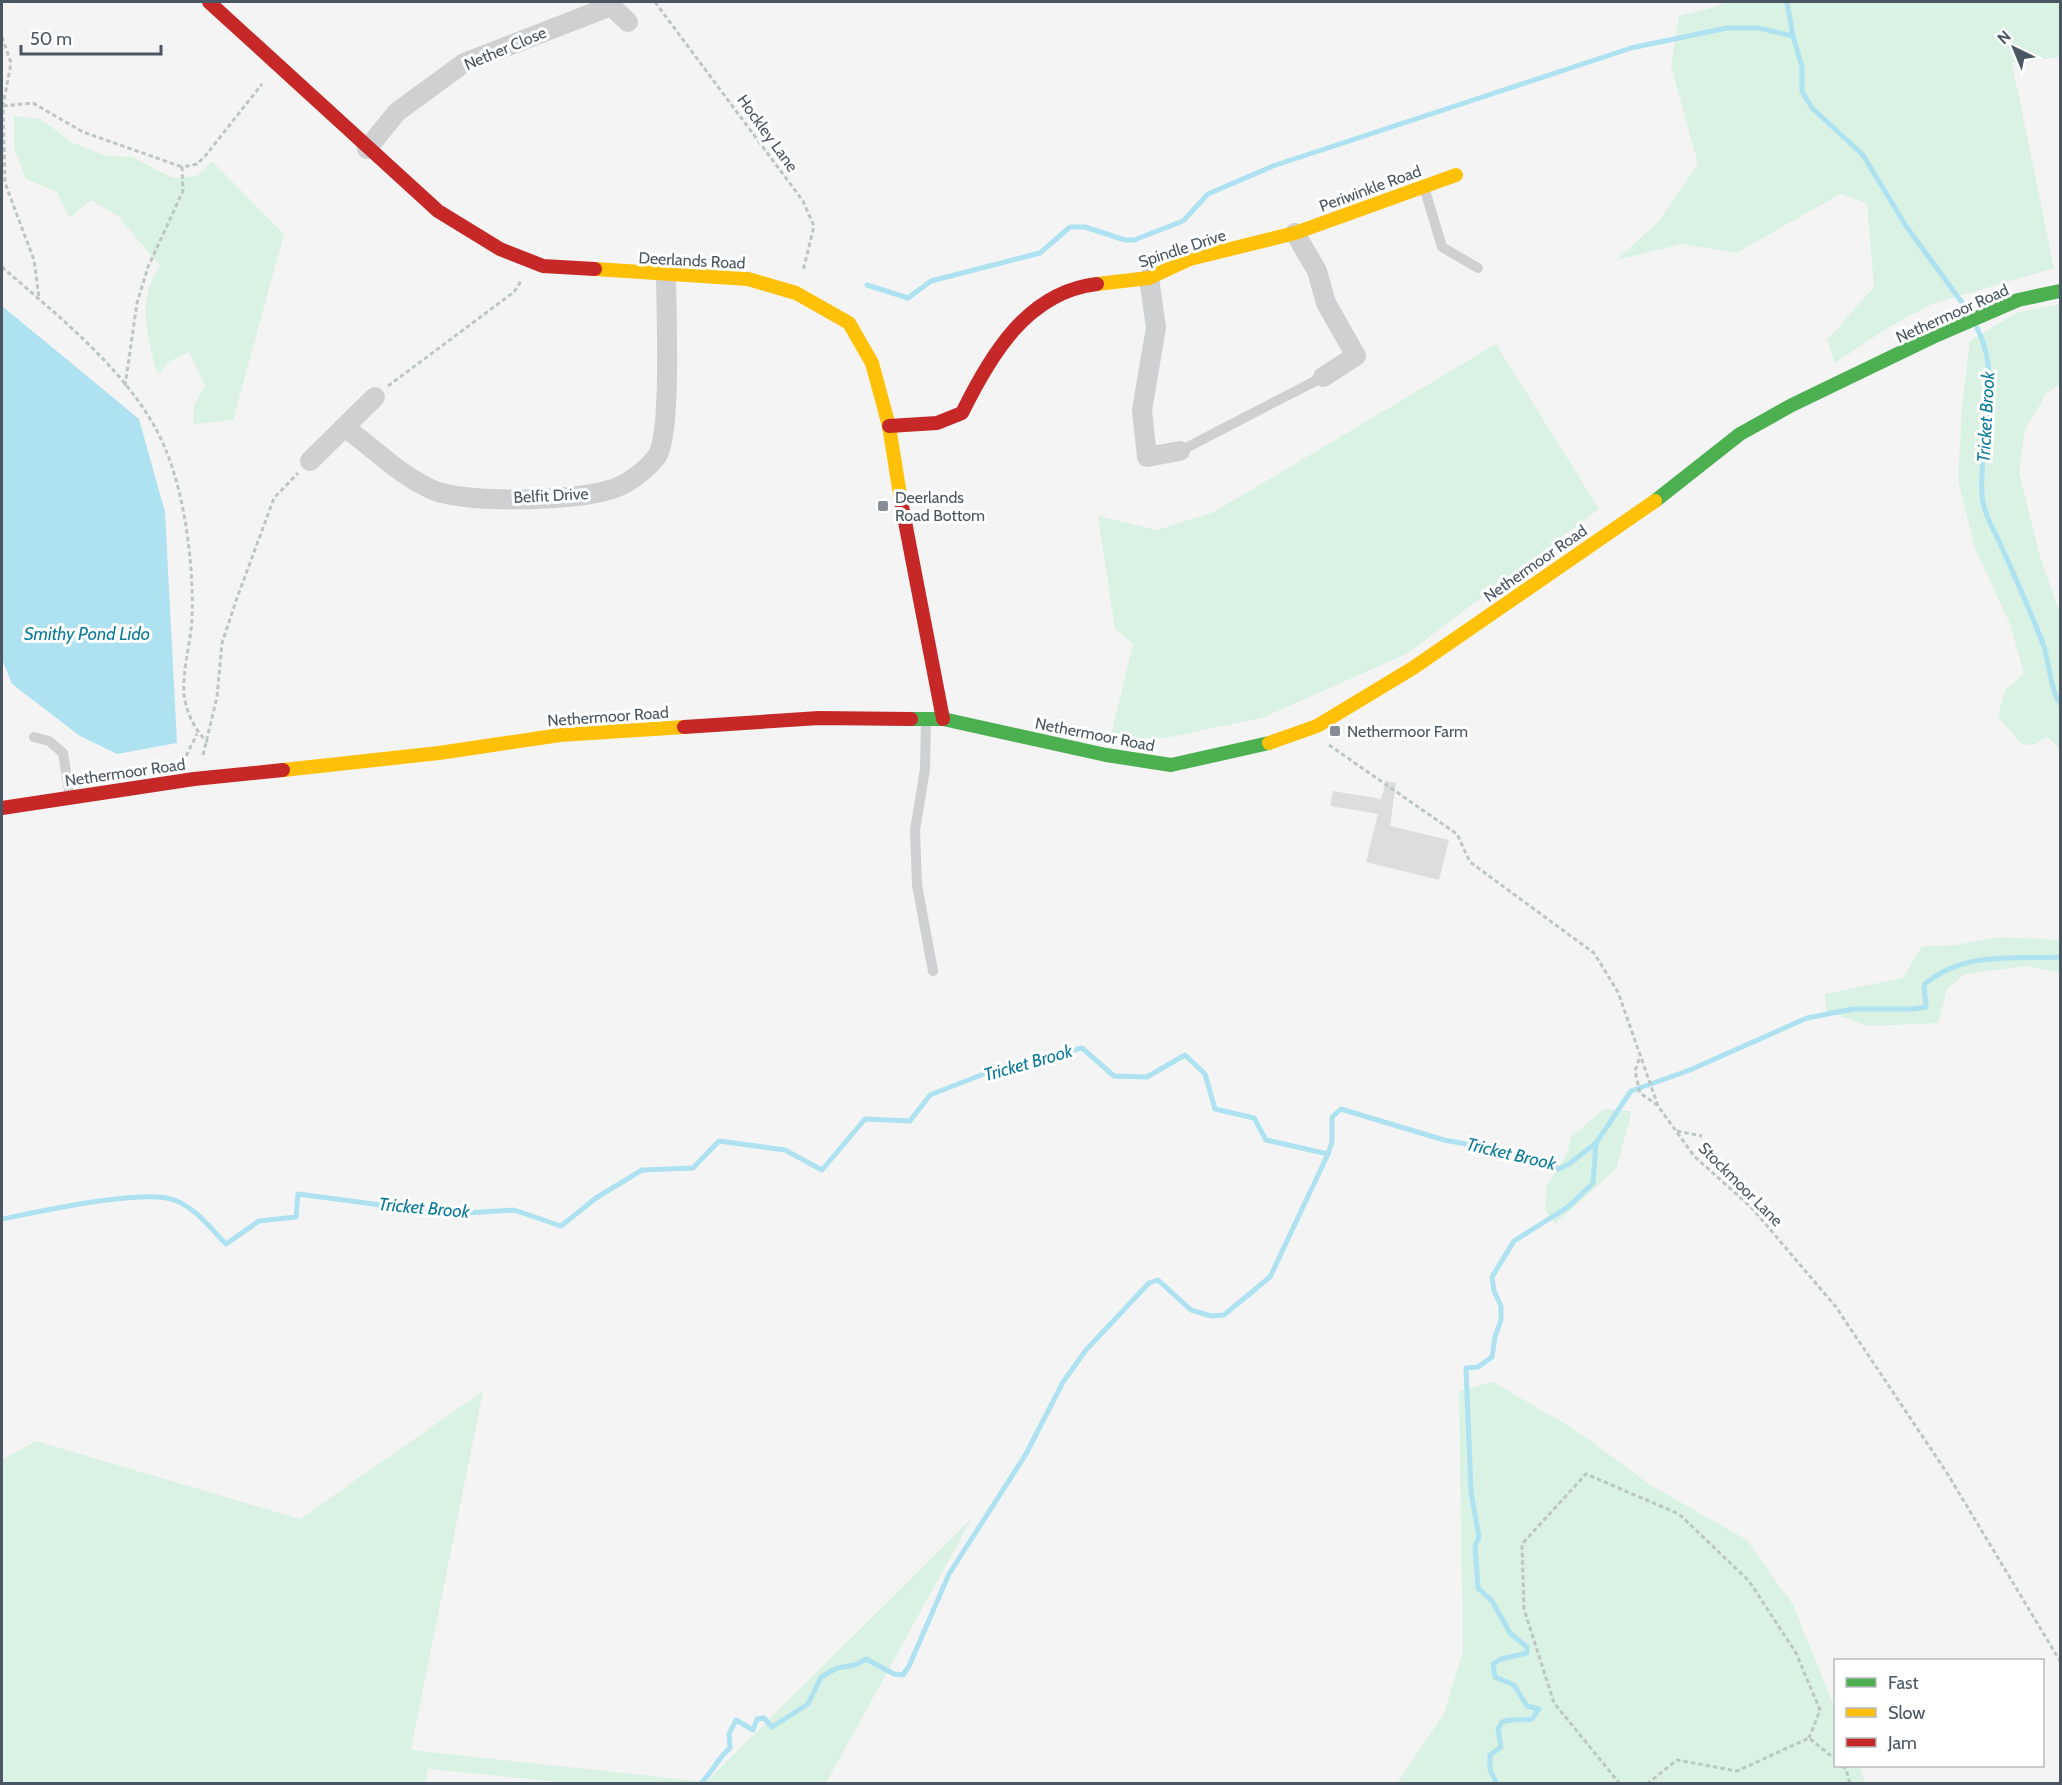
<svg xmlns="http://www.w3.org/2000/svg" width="2062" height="1785" font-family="Cabin,sans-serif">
<rect width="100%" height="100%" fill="#f4f4f4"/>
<g fill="#d9f2e3">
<polygon points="1724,2 2060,2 2060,57 2012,63 2054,268 1932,304 1889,327 1835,363 1827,340 1874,287 1867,203 1840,194 1736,253 1682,244 1616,260 1658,222 1698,164 1671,66 1679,16 1719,6"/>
<path d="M14,116L40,119L73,143L107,156L132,157L173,178L197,176L212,161L284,234L233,420L193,424L194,405L205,386L189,352L170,361L158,374C149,348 140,309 151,282C153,276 157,271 160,266L118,216L91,200L69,218L57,192L26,179L14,148Z"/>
<polygon points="2060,304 2060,384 2046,394 2025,430 2019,472 2040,557 2060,613 2060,750 2047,736 2036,744 2022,745 1998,716 2005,690 2024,674 2010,624 1975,548 1958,480 1962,408 1970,341 2016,313"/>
<polygon points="1496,344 1599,509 1408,653 1262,718 1165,738 1110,739 1133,644 1115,629 1098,516 1157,530 1214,512"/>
<polygon points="2000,937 2060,940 2060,973 2028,966 1965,974 1947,989 1938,1023 1869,1026 1826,1011 1825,994 1903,978 1922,946 1955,945"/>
<polygon points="1604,1109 1632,1111 1616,1169 1555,1224 1545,1209 1547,1185 1567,1154 1571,1137"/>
<polygon points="1493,1382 1577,1431 1652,1486 1747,1540 1793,1605 1835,1709 1836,1766 1859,1766 1865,1783 1397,1783 1444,1714 1463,1651 1459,1391"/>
<polygon points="483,1391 411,1750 706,1782 972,1518 826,1783 582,1784 428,1769 426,1784 2,1783 2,1460 36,1441 300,1519"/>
</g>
<polygon fill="#aee2f0" points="2,306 139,419 165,512 177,743 117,754 80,736 12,684 2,659"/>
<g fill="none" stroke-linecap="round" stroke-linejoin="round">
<g stroke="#aee2f0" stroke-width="5">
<polyline points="1787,2 1793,36 1802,67 1802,91 1812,108 1863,155 1906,226 1969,312"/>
<polyline points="867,285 908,298 931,281 1040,253 1070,227 1085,227 1125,240 1134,240 1183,221 1208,194 1273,166 1631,48 1727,28 1758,28 1793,36"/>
<path d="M1977,328C2004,380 1978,439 1982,495C1984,517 1995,530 2003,550C2017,582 2032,614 2044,647C2049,662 2051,692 2060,703"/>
<path d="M2,1219C38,1212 144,1188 174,1200C196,1208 210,1228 226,1244L259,1221L296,1217L298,1194L449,1214L514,1210L561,1226L596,1198L642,1170L693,1168L719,1141L785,1150L822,1170L865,1119L910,1121L930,1095L1004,1066L1082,1048L1114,1076L1147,1077L1185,1055L1205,1074L1215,1109L1254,1118L1266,1140L1328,1154L1332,1142V1117L1341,1109L1444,1140L1538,1157L1559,1169L1569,1164L1596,1143L1631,1091L1690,1070L1807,1018L1853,1009H1913L1926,1007L1924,985C1962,951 2013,959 2060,957"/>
<path d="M700,1784C713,1772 717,1759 730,1748L729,1734L736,1720L753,1730L757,1719L764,1718L772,1727L808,1704L821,1677L837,1668L855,1665L866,1659L894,1674L903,1675L909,1666L949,1574L1026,1454L1063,1382L1086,1350L1149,1283L1158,1280L1191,1310L1211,1316L1224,1315L1270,1277L1328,1154"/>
<path d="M1497,1784L1490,1770V1755L1501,1747L1498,1729L1502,1722C1512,1718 1521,1721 1532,1719L1539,1709L1527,1706L1514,1685L1495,1677L1493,1664L1501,1659L1527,1653V1647L1510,1633L1492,1601L1478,1588L1475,1546L1479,1537L1471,1492L1466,1368L1478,1367L1492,1357L1495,1337L1501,1320V1306L1494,1291L1492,1277L1514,1241L1568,1207L1593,1183L1596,1143"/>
</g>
</g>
<polygon fill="#ddddde" points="1386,781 1396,783 1390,826 1449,840 1439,880 1366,862 1378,814 1330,806 1333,791 1381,799"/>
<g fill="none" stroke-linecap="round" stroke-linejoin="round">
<g stroke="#bcc7c4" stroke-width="3" stroke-dasharray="4.5 3" stroke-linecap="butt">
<polyline points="655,2 803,201 814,226 803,271"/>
<polyline points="2,37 11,63 3,106 5,183 34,260 39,297"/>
<polyline points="3,106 33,103 83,132 182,167"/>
<path d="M2,267C59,317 135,376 165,448C185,495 194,566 192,618C191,642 182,670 184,695C186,711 195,732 208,742"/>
<polyline points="125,386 137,303 148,267 183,191 182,167 197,164 206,155 262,84"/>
<polyline points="388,386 514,292 521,281"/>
<polyline points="1329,745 1457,834 1470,862 1594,953 1618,992 1658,1106 1694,1156 1751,1207 1836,1307 1947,1473 2060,1661"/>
<polyline points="203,755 217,697 222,643 237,598 274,498 298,473"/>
<polyline points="186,756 197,734"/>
<polyline points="1639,1059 1635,1071 1640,1093 1657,1105"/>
<polyline points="1677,1131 1702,1136"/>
<polyline points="1842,1766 1846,1769 1850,1784"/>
<polyline points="1620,1784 1554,1703 1524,1609 1522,1544 1586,1474 1679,1514 1749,1581 1796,1653 1820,1710 1809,1738"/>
<polyline points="1647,1784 1677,1760 1737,1771 1809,1738 1836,1760"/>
</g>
<g stroke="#ced0d2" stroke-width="10">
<polyline points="1424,187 1442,247 1478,268"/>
<polyline points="1180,451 1323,377"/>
<polyline points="926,719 925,769 915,830 917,885 933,971"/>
<polyline points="34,737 49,741 63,753 70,796"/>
</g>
<g stroke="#ced0d2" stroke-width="20">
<polyline points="367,149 397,112 464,63 611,6 628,22"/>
<polyline points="1295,233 1317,271 1326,303 1356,356 1323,377"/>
<polyline points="1149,278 1156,328 1142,410 1147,457 1180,451"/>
<path d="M344,427C373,447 400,476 433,490C468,504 572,501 609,490C626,486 647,470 657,456C672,433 666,309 666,275"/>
<polyline points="310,461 375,397"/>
</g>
<g stroke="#4caf50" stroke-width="14">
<polyline points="1655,501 1740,434 1792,405 1937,335 2018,300 2060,291"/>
<polyline points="911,719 943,719 1106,755 1171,765 1269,743"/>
</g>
<g stroke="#ffc107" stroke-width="14">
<polyline points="595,269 748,279 796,293 849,323 872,363 889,426 901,501"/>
<polyline points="1097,284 1149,278 1190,259 1295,233 1456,175"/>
<polyline points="1269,743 1317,726 1413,668 1655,501"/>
<polyline points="283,770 439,753 560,735 684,727"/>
</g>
<g stroke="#c62828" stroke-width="14">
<polyline points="209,2 438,211 500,249 543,266 595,269"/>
<path d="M889,426L937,423L962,413C990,356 1027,292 1097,284"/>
<polyline points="901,501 943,719"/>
<polyline points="684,727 819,718 911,719"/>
<polyline points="2,808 194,779 283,770"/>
</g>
</g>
<g fill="#868d94" stroke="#fff" stroke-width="2">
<rect x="877" y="500" width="12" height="12" rx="3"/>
<rect x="1329" y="725" width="12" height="12" rx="3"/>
</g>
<g text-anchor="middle" stroke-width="6" stroke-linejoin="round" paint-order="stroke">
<g font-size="16" fill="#4a5661" stroke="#fff">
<text transform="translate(505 48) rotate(-23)" y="6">Nether Close</text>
<text transform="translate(768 133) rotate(54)" y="6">Hockley Lane</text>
<text transform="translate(1370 188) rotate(-20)" y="6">Periwinkle Road</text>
<text transform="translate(1182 248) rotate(-18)" y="6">Spindle Drive</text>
<text transform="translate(692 260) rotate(3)" y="6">Deerlands Road</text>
<text transform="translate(1952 313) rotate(-24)" y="6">Nethermoor Road</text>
<text transform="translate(551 495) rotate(-3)" y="6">Belfit Drive</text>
<text transform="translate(1535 563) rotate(-35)" y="6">Nethermoor Road</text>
<text transform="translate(608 716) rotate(-4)" y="6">Nethermoor Road</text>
<text transform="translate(1095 734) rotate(11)" y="6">Nethermoor Road</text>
<text transform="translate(125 772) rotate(-8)" y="6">Nethermoor Road</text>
<text transform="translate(1741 1184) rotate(45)" y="6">Stockmoor Lane</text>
</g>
<g font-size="16" fill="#4a5661" stroke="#fff" text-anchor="start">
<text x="895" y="503">Deerlands<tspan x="895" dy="18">Road Bottom</tspan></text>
<text x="1347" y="737">Nethermoor Farm</text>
</g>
<g font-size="18" font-style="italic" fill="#0c7c9b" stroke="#fff">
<text transform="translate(1986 417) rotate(-87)" y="6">Tricket Brook</text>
<text x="87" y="640">Smithy Pond Lido</text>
<text transform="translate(1028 1063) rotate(-16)" y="6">Tricket Brook</text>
<text transform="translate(1511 1154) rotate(13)" y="6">Tricket Brook</text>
<text transform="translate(424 1208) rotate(5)" y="6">Tricket Brook</text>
</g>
</g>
<rect width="2062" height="1785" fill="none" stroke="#4a5661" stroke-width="6"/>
<rect x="1834" y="1659" width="210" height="108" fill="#ffffff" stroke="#b7bbc0" stroke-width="1.5"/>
<rect x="1846" y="1678" width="30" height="9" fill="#4caf50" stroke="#b7bbc0" stroke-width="1.5"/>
<text x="1888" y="1689" font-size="18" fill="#4a5661">Fast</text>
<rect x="1846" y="1708" width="30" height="9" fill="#ffc107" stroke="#b7bbc0" stroke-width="1.5"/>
<text x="1888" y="1719" font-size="18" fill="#4a5661">Slow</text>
<rect x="1846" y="1738" width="30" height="9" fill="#c62828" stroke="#b7bbc0" stroke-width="1.5"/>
<text x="1888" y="1749" font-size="18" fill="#4a5661">Jam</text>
<g transform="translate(2014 48) rotate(317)" stroke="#ffffff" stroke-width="4.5" paint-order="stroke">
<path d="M0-4.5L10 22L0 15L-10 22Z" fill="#4a5661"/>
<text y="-9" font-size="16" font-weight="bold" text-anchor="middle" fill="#4a5661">N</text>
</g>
<path d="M21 45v9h140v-9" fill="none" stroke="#4a5661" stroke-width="3"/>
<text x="30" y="45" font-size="18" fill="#4a5661" stroke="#ffffff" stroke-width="4.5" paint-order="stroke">50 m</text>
</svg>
